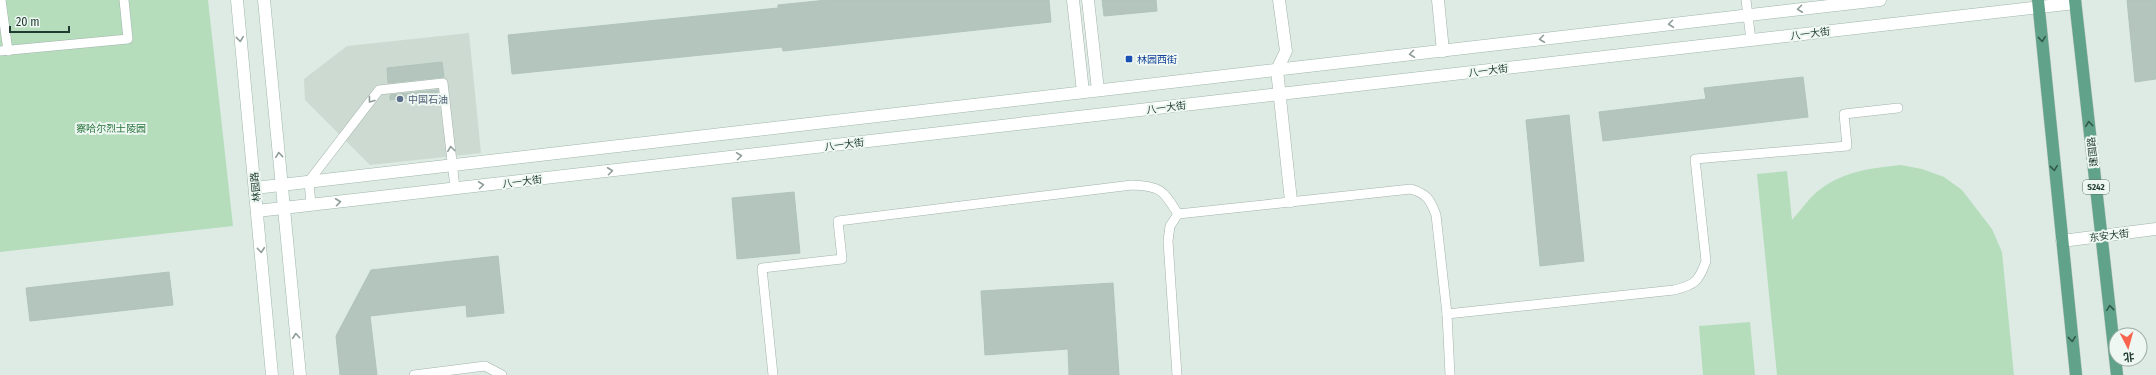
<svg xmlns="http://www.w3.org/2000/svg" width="2156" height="375" font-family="'Fira Sans Condensed','Noto Sans SC',sans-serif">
<rect width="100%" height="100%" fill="#deebe4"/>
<polygon fill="#ccdad2" points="469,33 481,153 370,165 305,100 304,79 347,46"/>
<g fill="#b5ddbc">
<polygon points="0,0 208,0 233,226 0,252"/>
<path d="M1901,165L1922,169L1944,177L1962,190L1992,229L2002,252L2014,375H1777L1757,174L1787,171L1792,220C1802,209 1810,196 1822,188C1845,171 1873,168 1901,165Z"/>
<polygon points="1750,322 1755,375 1703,375 1699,326"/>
</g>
<g fill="#b3c5bc" stroke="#b0c4ba">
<polygon points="827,0 1049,0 1051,22 783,51 782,47 512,74 508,35 778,8 778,5"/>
<polygon points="1102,0 1156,0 1157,11 1104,16"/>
<polygon points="2127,0 2156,0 2156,79 2135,82"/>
<polygon points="442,62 444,77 388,83 387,68"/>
<polygon points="1803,77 1808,117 1603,141 1599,112 1706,99 1704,88"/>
<polygon points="438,90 438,95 390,100 390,95"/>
<polygon points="1569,115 1584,261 1540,266 1526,120"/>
<polygon points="794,192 800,253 737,259 732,198"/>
<polygon points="498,256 504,313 467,317 466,305 370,316 377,375 340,375 336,336 371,270"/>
<polygon points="169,272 173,305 30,321 26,288"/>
<polygon points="1113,283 1119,375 1069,375 1068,349 985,355 981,291"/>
</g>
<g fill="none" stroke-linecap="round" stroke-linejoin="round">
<defs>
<g id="service">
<polyline points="1,0 8,51"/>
<polyline points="1746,0 1751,40"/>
<polyline points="0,51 128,39 124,0"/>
<polyline points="311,205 309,181 379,90 443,83 455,188"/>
<path d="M1178,214L1411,189C1427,194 1430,199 1436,215L1447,314L1450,375"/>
<path d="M1447,314L1674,290C1695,285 1699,281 1706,261L1695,159L1847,146L1844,114L1898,108"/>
<polyline points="414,375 485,366 502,375"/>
<path d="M773,375L762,268L842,259L838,221L1132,185C1161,186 1163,190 1178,214"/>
<polyline points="1177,375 1168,241 1170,226 1178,214"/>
</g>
<g id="minor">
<polyline points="1073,0 1083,92"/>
<polyline points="1088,0 1098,90"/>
<polyline points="1438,0 1443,51"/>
<polyline points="1277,70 1286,51 1279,0"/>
</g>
<polyline id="tertiary" points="1277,70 1291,201"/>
<g id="secondary">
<polyline points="237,0 272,375"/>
<polyline points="264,0 300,375"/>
<polyline points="255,188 1880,0"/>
<polyline points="257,211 2075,3"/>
<polyline points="2062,241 2156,229"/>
</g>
<g id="primary">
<polyline points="2038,0 2076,375"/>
<polyline points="2075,0 2117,375"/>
</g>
</defs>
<use href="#service" stroke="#a1b3aa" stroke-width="10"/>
<use href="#minor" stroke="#a1b3aa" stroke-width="13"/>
<use href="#tertiary" stroke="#a1b3aa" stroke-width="13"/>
<use href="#secondary" stroke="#9db7aa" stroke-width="13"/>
<use href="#primary" stroke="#c0c8c5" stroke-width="13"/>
<use href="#service" stroke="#fff" stroke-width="9"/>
<use href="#minor" stroke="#fff" stroke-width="12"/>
<use href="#tertiary" stroke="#fff" stroke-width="12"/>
<use href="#secondary" stroke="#fff" stroke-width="12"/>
<use href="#primary" stroke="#60a38a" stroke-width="12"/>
</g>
<defs><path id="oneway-chevron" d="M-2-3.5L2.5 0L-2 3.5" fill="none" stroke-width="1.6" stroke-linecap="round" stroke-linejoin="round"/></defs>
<g stroke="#8f9d98">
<use href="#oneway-chevron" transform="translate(1800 9) rotate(173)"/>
<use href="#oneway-chevron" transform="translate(1671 24) rotate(173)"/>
<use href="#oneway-chevron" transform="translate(240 39) rotate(84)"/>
<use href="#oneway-chevron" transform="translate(1542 39) rotate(173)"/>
<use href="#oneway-chevron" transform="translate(1412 54) rotate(173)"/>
<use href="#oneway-chevron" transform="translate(371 100) rotate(127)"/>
<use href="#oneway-chevron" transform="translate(451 149) rotate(-97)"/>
<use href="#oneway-chevron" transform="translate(279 155) rotate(-96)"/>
<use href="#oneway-chevron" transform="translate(739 156) rotate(-7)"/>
<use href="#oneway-chevron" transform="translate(610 171) rotate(-7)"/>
<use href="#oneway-chevron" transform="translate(481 185) rotate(-7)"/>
<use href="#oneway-chevron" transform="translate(338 202) rotate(-7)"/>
<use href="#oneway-chevron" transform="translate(261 250) rotate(85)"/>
<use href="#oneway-chevron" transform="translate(296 336) rotate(-95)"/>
</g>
<g stroke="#325a4b">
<use href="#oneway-chevron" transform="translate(2042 39) rotate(84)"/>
<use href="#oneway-chevron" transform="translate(2089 124) rotate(-96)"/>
<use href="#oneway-chevron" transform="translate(2054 168) rotate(84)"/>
<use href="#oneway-chevron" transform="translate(2110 308) rotate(-96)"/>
<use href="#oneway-chevron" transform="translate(2072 339) rotate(84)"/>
</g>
<rect fill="#1a4fb4" stroke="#eef7f2" stroke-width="1.5" x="1125" y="55" width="8" height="8" rx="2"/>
<circle fill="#5c6f8a" stroke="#eef7f2" stroke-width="1.5" cx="400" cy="99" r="4"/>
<g text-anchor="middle" stroke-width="4" stroke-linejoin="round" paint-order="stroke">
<rect fill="#eef7f2" stroke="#5d736a" stroke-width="1" x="2083" y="180" width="26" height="14" rx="3"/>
<g font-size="9" font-weight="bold" fill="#1f3b30">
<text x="2096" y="190">S242</text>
</g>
<g font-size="10" fill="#1f3b30" stroke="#eef7f2">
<text transform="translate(1810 33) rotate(-7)" y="4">八一大街</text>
<text transform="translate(1488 70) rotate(-7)" y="4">八一大街</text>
<text transform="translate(1166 107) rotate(-7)" y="4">八一大街</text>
<text transform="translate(844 144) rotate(-7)" y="4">八一大街</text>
<text transform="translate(2092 152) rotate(-96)" y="4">建国路</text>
<text transform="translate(522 181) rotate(-7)" y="4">八一大街</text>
<text transform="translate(255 187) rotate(-95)" y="4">林园路</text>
<text transform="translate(2109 235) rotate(-7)" y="4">东安大街</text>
</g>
<g font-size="10" fill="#164399" stroke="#eef7f2" text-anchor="start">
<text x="1137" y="63">林园西街</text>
</g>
<g font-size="10" fill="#4e5e75" stroke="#eef7f2" text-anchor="start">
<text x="408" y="103">中国石油</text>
</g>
<g font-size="10" fill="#27743c" stroke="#eef7f2">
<text x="111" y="132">察哈尔烈士陵园</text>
</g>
</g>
<g transform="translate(2128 347) rotate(174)"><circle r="19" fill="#eef7f2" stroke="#9baca4"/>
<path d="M0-3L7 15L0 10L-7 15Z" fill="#f9644e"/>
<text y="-6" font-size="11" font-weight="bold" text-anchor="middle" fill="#1f3b30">北</text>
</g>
<path d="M10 26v6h59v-6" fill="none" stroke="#1f3b30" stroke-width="2"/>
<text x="16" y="26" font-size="12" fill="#1f3b30" stroke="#eef7f2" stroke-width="3" paint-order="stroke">20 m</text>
</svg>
